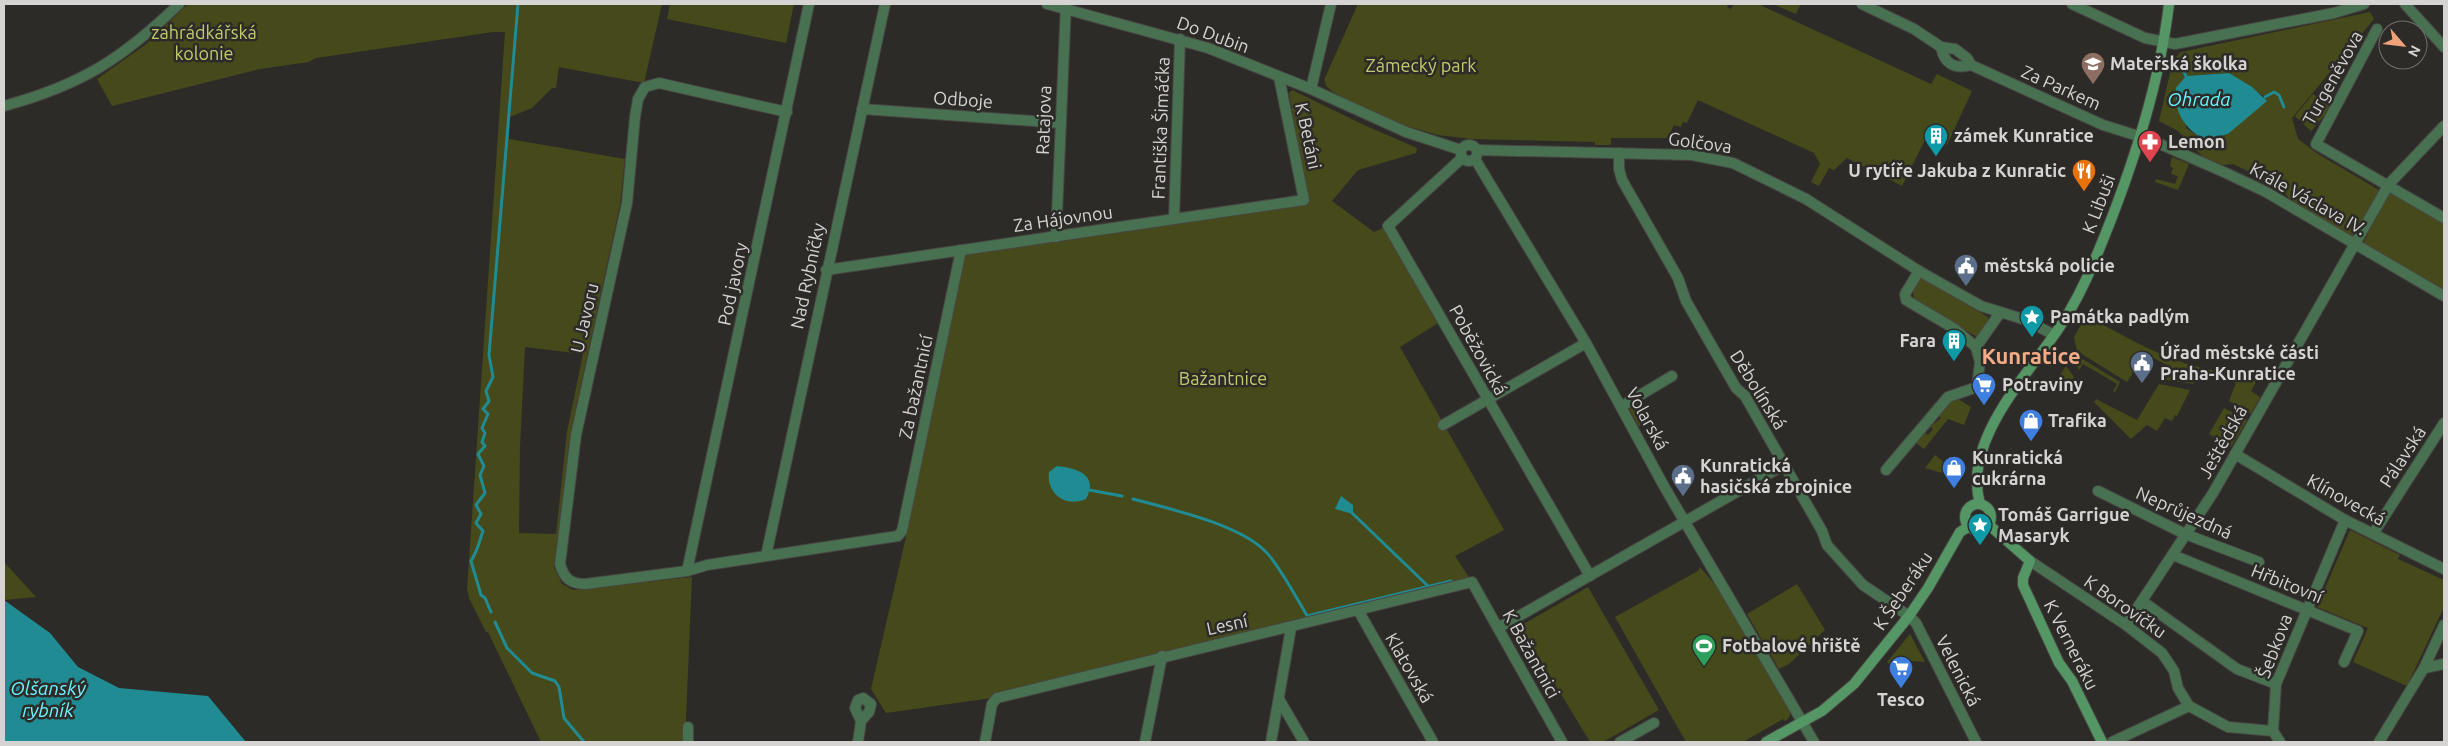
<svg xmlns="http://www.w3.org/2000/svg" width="2448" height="746" font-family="Ubuntu,sans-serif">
<rect width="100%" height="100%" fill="#2d2b28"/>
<g fill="#464a1a" fill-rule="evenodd">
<path d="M188,4H662L644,83L559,67L556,88H552L532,108L510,117L509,139L625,159L620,205L570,435L554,567L562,584L573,590L692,577L685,742H541L488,632H486L469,598L467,589L505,32H493L316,58L309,62L260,69L112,106L97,79L145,45ZM525,347L583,354L567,432L556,534L519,533L520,446Z"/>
<polygon points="670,4 794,4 786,43 667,19"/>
<polygon points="1358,4 1728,4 1727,7 1731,9 1734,4 1758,4 1931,84 1937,74 1972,91 1947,145 1927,136 1902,186 1847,158 1834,170 1829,168 1819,186 1811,182 1820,164 1814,153 1698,100 1687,123 1683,122 1681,127 1674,125 1668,138 1611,138 1611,145 1595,145 1595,142 1471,139 1438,135 1399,124 1354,103 1333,92 1327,87 1324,80"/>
<polygon points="1773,4 1801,4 1796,14"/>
<path d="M2370,12L2374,19L2292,118L2298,139L2318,154L2379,190L2353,237L2292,202L2284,192L2262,178L2233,164L2223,165L2203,157L2178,131L2159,121L2173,60L2181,52ZM2229,73L2265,97L2228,134L2204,140L2186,128V76Z"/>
<polygon points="1292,90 1364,125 1417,148 1416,153 1358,170 1332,201 1374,232 1388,226 1443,320 1400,347 1504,530 1455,556 1472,582 998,697 886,713 871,689 906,537 902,531 961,250 1308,200 1289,93"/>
<polygon points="2313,94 2331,108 2311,131 2295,116"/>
<polygon points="2172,157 2189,164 2178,190 2155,182 2156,179 2175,184 2178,176 2171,174 2173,168 2170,166"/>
<polygon points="2390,192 2444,223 2444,290 2363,243"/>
<path d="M1922,278L1988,317V321L1977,337L1915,300C1911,292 1915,282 1922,278Z"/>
<path d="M2086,316C2146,347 2191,377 2261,373L2251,391L2260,397L2251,414L2229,401L2236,383L2200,372L2193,384L2166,380L2170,367L2145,353L2127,382L2077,351L2074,337Z"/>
<polygon points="2071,352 2120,382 2115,392 2113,391 2117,384 2083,364 2079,370 2073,361 2063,354"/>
<polygon points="2066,366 2074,377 2070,383 2079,389 2074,396 2057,380"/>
<polygon points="2159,384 2190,390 2177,416 2175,415 2172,421 2165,418 2157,431 2147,425 2131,439 2094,402 2096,399 2137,420"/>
<polygon points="1958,399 1971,407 1964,425 1948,419 1924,449 1913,441 1922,431 1928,435 1933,429 1930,427 1941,418 1937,414 1951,401"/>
<polygon points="1641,402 1647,413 1639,427 1629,409"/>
<polygon points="2224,408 2247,420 2231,447 2209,434"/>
<polygon points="1935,455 1945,463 1942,473 1925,468"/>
<polygon points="2350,530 2400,555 2398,559 2444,580 2444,607 2407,686 2353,662 2368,628 2317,607"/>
<polygon points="4,562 36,597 4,600"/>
<polygon points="1700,567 1718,588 1791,711 1789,718 1785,721 1783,719 1743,742 1686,742 1615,617 1698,571"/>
<polygon points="1797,584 1825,630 1789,664 1779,669 1747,614"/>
<polygon points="1588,587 1659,710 1603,742 1590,742 1520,626"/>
<polygon points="1910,634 1925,662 1913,661 1895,670 1887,662"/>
</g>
<g fill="#208b92">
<path d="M2229,73L2252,87L2267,101L2228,134L2204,140C2184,127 2174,113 2176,88L2186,76Z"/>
<path d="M1057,466C1077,468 1099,475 1086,499C1066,508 1046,494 1049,472Z"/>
<polygon points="1341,496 1353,505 1353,514 1335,509"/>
<polygon points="4,600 50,633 78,667 119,688 208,696 246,742 4,742"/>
</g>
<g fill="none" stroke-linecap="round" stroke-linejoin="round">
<g stroke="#208b92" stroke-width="3">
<polyline points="2179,62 2186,76"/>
<polyline points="2265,97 2274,92 2279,95 2284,107"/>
<polyline points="1089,490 1122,496"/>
<path d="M1133,499C1170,509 1238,524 1265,551C1279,564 1298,601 1309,619"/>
<polyline points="1351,512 1428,586"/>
<path d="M491,612L485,598L481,595L471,561C478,550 479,542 483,531L476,523L481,514L476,505L485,493L480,475L484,466L478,454L485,446L482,442L485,433L482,428L488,414L483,409L489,401L486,391L493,377L489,355L518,4"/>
<polyline points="1307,616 1451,581"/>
<polyline points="495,622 507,648 532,673 555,681 559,687 564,718 584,742"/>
</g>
<defs>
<g id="street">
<polyline points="1047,4 1208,48 1311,89 1406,132 1461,150"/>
<polyline points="1862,4 1914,29 1941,47 1955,49 1967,58 1971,65 2103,125 2151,140 2226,173 2266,192 2444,296"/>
<polyline points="2072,4 2145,38 2175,44 2334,13 2364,4"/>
<polyline points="2405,4 2444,47"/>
<polyline points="2377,29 2316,144 2444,218"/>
<path d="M1941,47C1944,63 1954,70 1971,65"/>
<polyline points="1311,89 1331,4"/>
<path d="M4,106C81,85 122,59 179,4"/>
<polyline points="862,109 1061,123"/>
<circle cx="1469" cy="153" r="8"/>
<polyline points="1477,150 1692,155 1733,163 1806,199 1919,271 1981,306 2026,320 2054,335"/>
<polyline points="1619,153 1619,169 1622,180 1678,278 1686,301 1736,388 1745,396 1822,531 1827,545 1863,585 1909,616 1916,623 1976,742"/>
<polyline points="1462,158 1388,226 1590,576"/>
<polyline points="1475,159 1586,343 1665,488 1814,742"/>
<polyline points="1174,219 1180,39"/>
<polyline points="1056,237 1066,4"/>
<polyline points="826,270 1304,200 1279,77"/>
<polyline points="1919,271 1905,294 1906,300 1955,329 1976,347"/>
<polyline points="1622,406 1672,376"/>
<polyline points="1443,425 1586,343"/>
<polyline points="2235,454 2345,520 2444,569"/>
<polyline points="1886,470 1948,397 1977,387 1980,362 1976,347 2000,313"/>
<polyline points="2098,491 2185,534 2259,562"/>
<polyline points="2373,534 2444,423"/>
<polyline points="2173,555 2358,631 2344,662"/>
<polyline points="766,556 885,4"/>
<polyline points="2030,561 2126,625 2162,653 2174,671 2178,688 2189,706 2228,727 2273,731 2280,742"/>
<polyline points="707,565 898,536 902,531 961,250"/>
<path d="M704,566L687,571L585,584C570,584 564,578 560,564L576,435L627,203L635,117L638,99L645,87L659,83L787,112"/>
<polyline points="687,571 809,4"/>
<polyline points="2142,601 2237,669 2276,684"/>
<polyline points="1358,610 1433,742"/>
<polyline points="2126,625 2213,493 2389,184 2444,126"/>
<polyline points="1498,628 1784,465"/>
<polyline points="2424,668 2444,625"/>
<polyline points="1279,699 1304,742"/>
<polyline points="688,727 688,742"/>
<polyline points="2273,731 2276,684 2345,520"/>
<polyline points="858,742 861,721 869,712 871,704 863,698 858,700 855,708 861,721"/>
<polyline points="985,742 992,704 997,698 1472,582 1562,742"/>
<polyline points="1145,742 1162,656"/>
<polyline points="1271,742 1291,628"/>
<polyline points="1620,742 1654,723"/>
<polyline points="2112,742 2189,706"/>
<polyline points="2379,742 2424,668 2444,664"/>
</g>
<g id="secondary">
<circle cx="1978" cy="517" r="13"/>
<path d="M1980,504C1962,441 2027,376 2059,328C2074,306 2086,281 2096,257C2129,178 2159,89 2169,4"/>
<polyline points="1989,525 2030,561 2023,578 2023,585 2059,663 2072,681 2102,742"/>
<polyline points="1766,742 1822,711 1854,684 1909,616 1928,588 1960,532 1968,527"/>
</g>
</defs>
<use href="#street" stroke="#484643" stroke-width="12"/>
<use href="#secondary" stroke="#484643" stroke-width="12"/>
<use href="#street" stroke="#487151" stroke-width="10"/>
<use href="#secondary" stroke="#549765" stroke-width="10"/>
</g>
<defs>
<symbol id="school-pin" viewBox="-11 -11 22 30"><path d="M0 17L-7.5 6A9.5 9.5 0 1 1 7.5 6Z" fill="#8d6e63" stroke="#2d2b28"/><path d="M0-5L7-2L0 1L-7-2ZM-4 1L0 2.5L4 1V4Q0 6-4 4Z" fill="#fff"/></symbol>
<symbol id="building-pin" viewBox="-11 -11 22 30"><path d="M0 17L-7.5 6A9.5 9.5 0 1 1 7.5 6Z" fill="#0f9aa8" stroke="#2d2b28"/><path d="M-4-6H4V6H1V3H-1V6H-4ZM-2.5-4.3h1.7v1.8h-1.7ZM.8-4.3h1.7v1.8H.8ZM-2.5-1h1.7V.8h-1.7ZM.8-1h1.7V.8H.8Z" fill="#fff"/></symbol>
<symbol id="pharmacy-pin" viewBox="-11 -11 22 30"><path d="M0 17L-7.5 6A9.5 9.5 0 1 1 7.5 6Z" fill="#e0444e" stroke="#2d2b28"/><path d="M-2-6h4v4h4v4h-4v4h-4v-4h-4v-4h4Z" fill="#fff"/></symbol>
<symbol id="restaurant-pin" viewBox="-11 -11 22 30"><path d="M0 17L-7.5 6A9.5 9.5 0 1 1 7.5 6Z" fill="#e8710a" stroke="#2d2b28"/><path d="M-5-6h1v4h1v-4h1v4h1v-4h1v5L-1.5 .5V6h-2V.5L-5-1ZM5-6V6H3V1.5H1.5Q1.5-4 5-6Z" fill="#fff"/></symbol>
<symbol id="civic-pin" viewBox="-11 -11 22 30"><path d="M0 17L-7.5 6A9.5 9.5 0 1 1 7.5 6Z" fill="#5c6f8a" stroke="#2d2b28"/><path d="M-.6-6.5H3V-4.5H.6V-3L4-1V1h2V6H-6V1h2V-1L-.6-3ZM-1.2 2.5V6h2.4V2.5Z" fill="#fff"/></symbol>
<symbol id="sight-pin" viewBox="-11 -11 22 30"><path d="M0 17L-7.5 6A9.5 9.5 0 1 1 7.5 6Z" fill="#0f9aa8" stroke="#2d2b28"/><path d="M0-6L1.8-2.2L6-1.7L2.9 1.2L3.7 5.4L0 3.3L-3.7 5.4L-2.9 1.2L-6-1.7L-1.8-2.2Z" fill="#fff"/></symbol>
<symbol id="supermarket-pin" viewBox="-11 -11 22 30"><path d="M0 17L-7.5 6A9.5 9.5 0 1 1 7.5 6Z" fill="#3f7fe0" stroke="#2d2b28"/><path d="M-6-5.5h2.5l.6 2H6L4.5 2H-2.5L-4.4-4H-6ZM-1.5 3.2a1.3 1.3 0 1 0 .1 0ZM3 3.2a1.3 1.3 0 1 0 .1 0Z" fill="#fff"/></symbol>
<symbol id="shop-pin" viewBox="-11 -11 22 30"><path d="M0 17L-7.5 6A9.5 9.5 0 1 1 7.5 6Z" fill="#3f7fe0" stroke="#2d2b28"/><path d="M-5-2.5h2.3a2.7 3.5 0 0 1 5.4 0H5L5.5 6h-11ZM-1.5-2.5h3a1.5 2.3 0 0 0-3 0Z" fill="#fff"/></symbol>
<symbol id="stadium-pin" viewBox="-11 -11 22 30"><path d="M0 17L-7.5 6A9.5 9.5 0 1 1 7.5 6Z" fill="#2e9e5b" stroke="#2d2b28"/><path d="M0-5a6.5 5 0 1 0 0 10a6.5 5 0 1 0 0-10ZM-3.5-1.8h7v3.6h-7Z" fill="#fff"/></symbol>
</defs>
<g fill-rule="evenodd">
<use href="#school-pin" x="2079" y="50" width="28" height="38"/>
<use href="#building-pin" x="1922" y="122" width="28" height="38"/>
<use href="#pharmacy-pin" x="2136" y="128" width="28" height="38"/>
<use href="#restaurant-pin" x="2070" y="157" width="28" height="38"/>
<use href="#civic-pin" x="1952" y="252" width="28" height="38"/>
<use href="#sight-pin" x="2018" y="303" width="28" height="38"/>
<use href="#building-pin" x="1940" y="327" width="28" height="38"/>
<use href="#civic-pin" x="2128" y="349" width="28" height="38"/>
<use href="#supermarket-pin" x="1970" y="371" width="28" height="38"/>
<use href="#shop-pin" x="2017" y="407" width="28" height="38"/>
<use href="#shop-pin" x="1940" y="454" width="28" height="38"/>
<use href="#civic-pin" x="1669" y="462" width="28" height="38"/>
<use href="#sight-pin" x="1966" y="511" width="28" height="38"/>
<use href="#stadium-pin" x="1690" y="632" width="28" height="38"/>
<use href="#supermarket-pin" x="1887" y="654" width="28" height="38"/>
</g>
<g text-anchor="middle" stroke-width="5" stroke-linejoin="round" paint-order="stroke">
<g font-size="18" fill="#c3cc6c" stroke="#2d2b28">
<text x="204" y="39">zahrádkářská<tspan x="204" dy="21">kolonie</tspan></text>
<text x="1421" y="72">Zámecký park</text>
<text x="1223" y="385">Bažantnice</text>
</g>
<g font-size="18" fill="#d5d4d2" stroke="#2d2b28">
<text transform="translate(1213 35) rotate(20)" y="6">Do Dubin</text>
<text transform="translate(2333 78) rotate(-61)" y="6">Turgeněvova</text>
<text transform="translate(2061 88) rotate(24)" y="6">Za Parkem</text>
<text transform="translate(963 100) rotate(4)" y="6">Odboje</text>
<text transform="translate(1044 120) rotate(-88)" y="6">Ratajova</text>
<text transform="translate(1161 128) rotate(-88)" y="6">Františka Šimáčka</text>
<text transform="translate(1308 136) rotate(78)" y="6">K Betáni</text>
<text transform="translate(1700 143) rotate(8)" y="6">Golčova</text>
<text transform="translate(2308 199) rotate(29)" y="6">Krále Václava IV.</text>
<text transform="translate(2099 204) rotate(-69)" y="6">K Libuši</text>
<text transform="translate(1063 219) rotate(-8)" y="6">Za Hájovnou</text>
<text transform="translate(808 276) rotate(-78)" y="6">Nad Rybníčky</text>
<text transform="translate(733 284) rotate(-78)" y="6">Pod javory</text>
<text transform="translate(585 318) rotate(-77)" y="6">U Javoru</text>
<text transform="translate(1478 350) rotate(61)" y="6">Poběžovická</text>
<text transform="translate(916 387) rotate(-78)" y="6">Za bažantnicí</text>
<text transform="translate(1758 390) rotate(58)" y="6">Děbolínská</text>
<text transform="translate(1647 419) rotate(61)" y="6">Volarská</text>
<text transform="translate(2223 442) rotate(-61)" y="6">Ještědská</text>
<text transform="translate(2403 457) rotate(-57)" y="6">Pálavská</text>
<text transform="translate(2346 500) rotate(29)" y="6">Klínovecká</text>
<text transform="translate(2184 513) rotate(24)" y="6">Neprůjezdná</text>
<text transform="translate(2287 584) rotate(22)" y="6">Hřbitovní</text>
<text transform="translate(1903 591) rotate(-56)" y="6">K Šeberáku</text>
<text transform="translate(2125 607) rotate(35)" y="6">K Borovíčku</text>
<text transform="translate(1227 625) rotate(-12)" y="6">Lesní</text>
<text transform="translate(2071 645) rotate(63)" y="6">K Verneráku</text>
<text transform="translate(2275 646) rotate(-69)" y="6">Šebkova</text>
<text transform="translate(1531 654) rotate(61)" y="6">K Bažantnici</text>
<text transform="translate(1409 668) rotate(60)" y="6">Klatovská</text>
<text transform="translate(1958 671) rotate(63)" y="6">Velenická</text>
</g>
<g font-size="18" font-weight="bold" fill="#d5d4d2" stroke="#2d2b28" text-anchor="start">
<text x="2110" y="70">Mateřská školka</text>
<text x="1954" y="142">zámek Kunratice</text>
<text x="2168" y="148">Lemon</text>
<text x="2066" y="177" text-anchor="end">U rytíře Jakuba z Kunratic</text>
<text x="1984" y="272">městská policie</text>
<text x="2050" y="323">Památka padlým</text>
<text x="1936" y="347" text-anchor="end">Fara</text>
<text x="2160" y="359">Úřad městské části<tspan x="2160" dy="21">Praha-Kunratice</tspan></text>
<text x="2002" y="391">Potraviny</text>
<text x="2048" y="427">Trafika</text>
<text x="1972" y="464">Kunratická<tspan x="1972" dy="21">cukrárna</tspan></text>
<text x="1700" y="472">Kunratická<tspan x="1700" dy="21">hasičská zbrojnice</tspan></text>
<text x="1998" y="521">Tomáš Garrigue<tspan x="1998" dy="21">Masaryk</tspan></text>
<text x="1722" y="652">Fotbalové hřiště</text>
<text x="1901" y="706" text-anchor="middle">Tesco</text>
</g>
<g font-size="19" font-style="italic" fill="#69f5ff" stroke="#2d2b28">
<text x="2199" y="106">Ohrada</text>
<text x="48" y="695">Olšanský<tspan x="48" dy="22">rybník</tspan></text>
</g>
<g font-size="22" font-weight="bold" fill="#f5ab87" stroke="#2d2b28">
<text x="2031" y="364">Kunratice</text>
</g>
</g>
<rect width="2448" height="746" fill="none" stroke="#d5d4d2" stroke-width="10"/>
<g transform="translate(2403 45) rotate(118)"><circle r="24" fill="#2d2b28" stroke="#706f6c"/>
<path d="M0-4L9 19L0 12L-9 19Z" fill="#f0a27a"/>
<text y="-8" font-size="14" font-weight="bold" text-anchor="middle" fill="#d5d4d2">N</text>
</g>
</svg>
